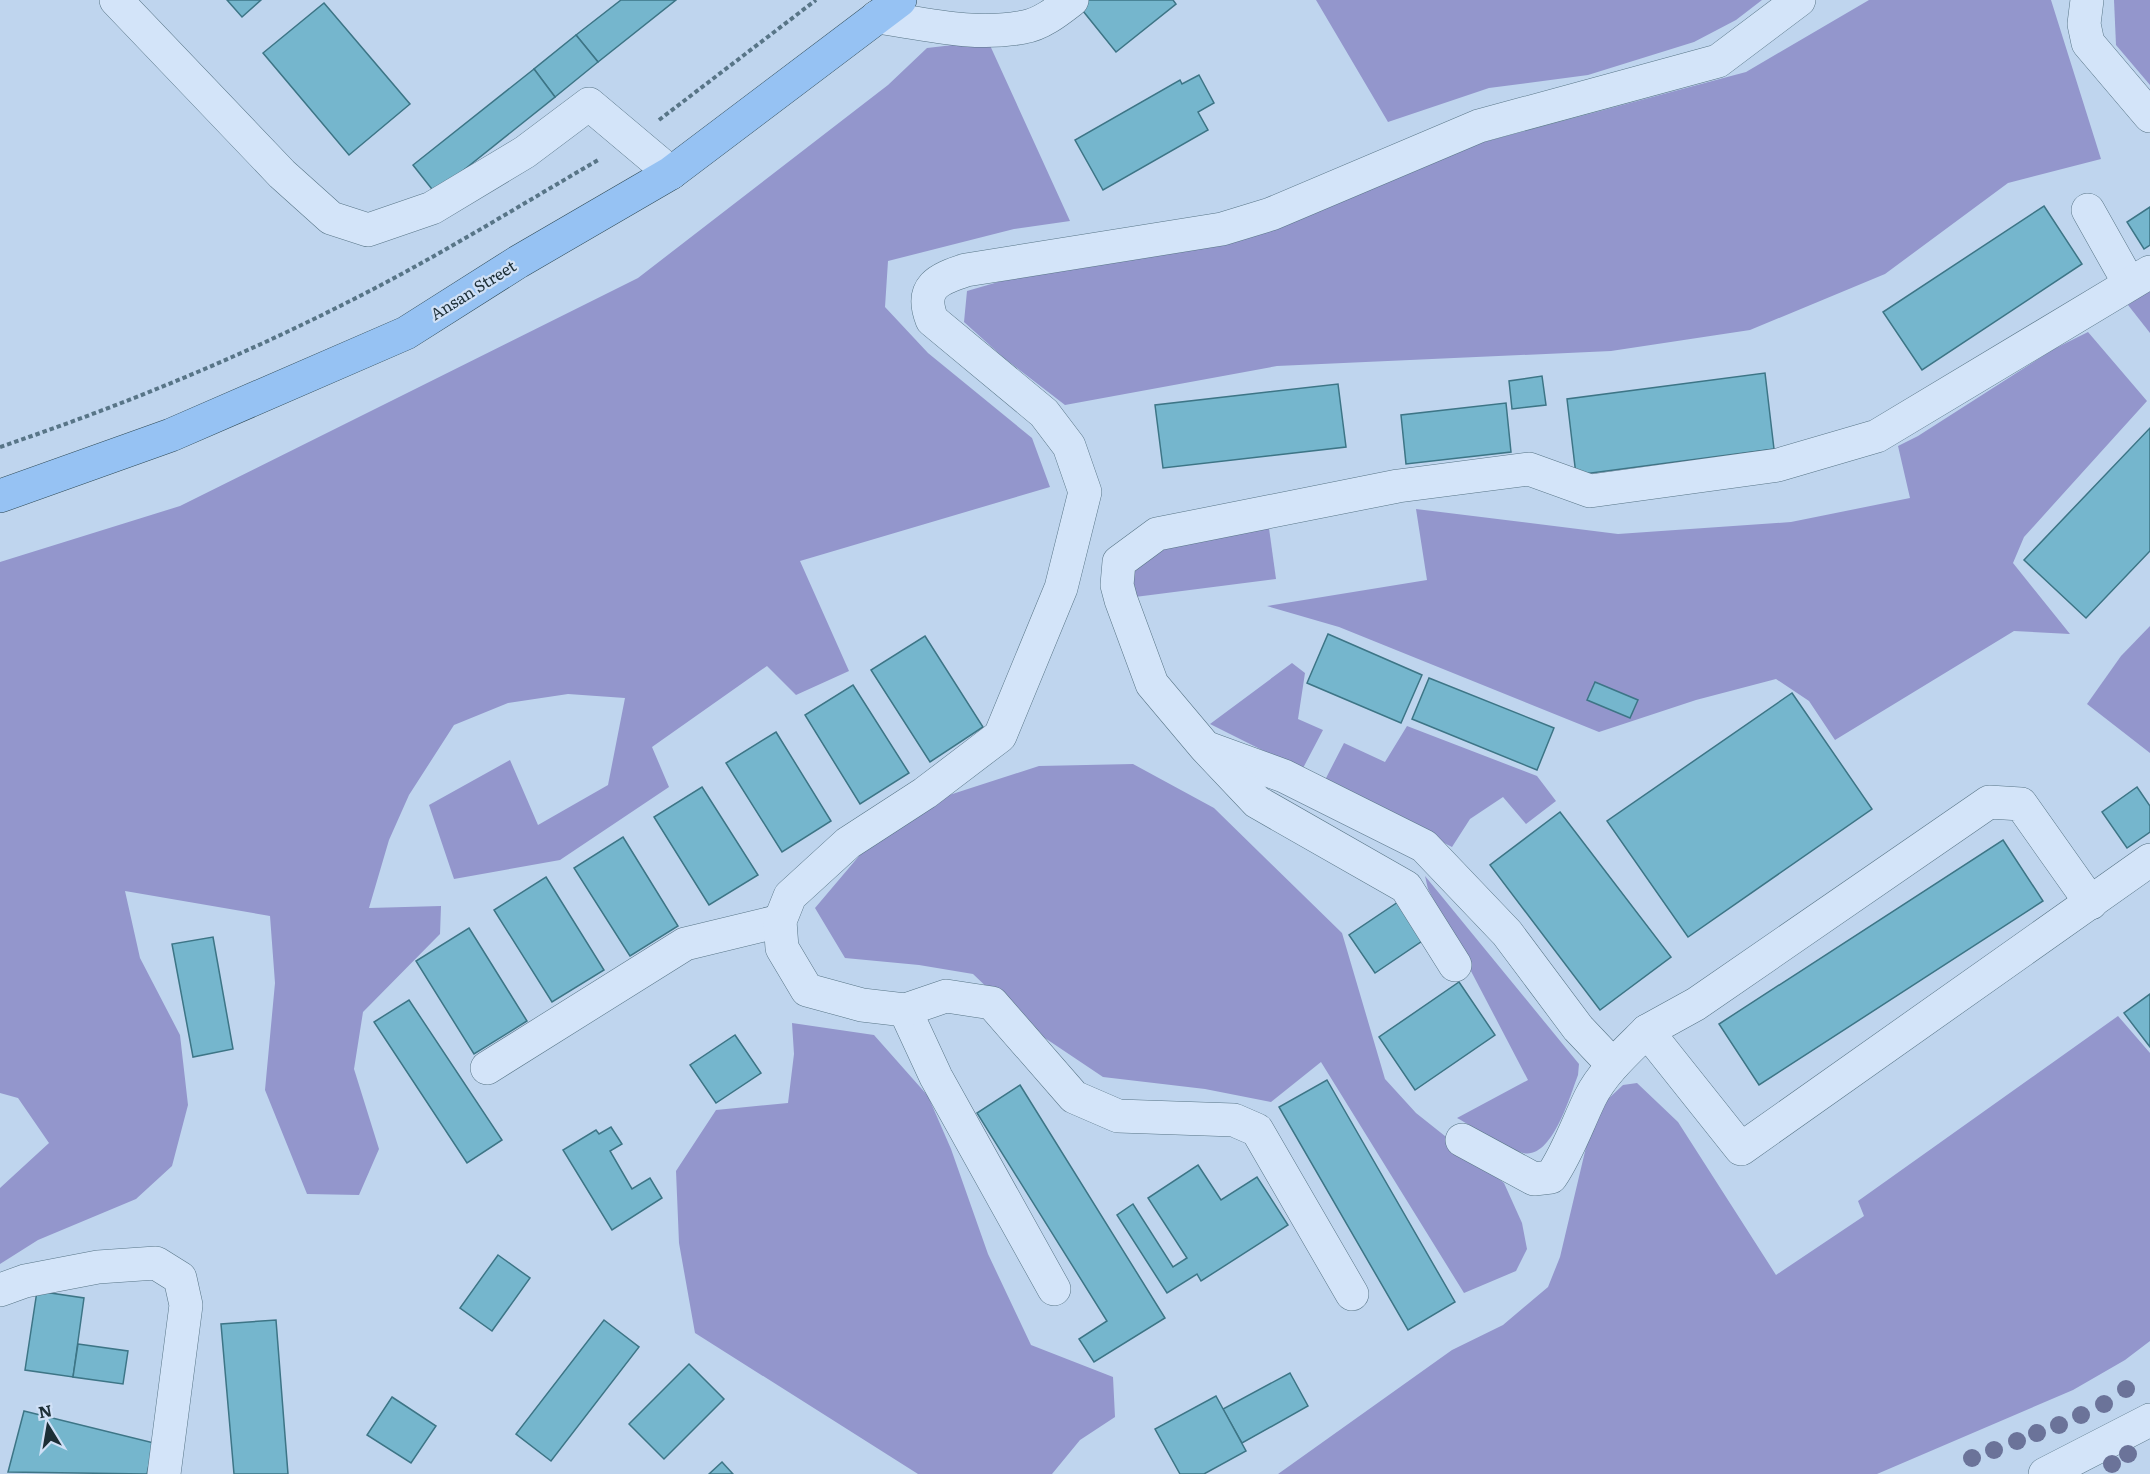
<svg xmlns="http://www.w3.org/2000/svg" width="2150" height="1474" font-family="Literata,serif">
<rect width="100%" height="100%" fill="#bfd5ee"/>
<g fill="#9396cc">
<polygon points="1316,0 1762,0 1736,20 1694,42 1588,75 1489,88 1388,122"/>
<polygon points="1869,0 2051,0 2101,159 2008,183 1885,274 1750,330 1611,351 1277,366 1065,405 1004,358 964,322 967,291 1458,149 1746,72"/>
<polygon points="2114,0 2150,0 2150,85 2116,45"/>
<polygon points="988,41 1070,221 1014,229 888,261 885,307 928,353 1032,438 1050,487 800,561 849,671 796,695 767,666 652,747 669,787 560,860 454,879 429,805 510,760 538,825 608,785 625,698 568,694 508,703 454,725 409,795 389,840 369,908 441,906 440,934 363,1012 354,1069 379,1149 359,1195 307,1194 265,1090 275,983 270,916 125,891 140,958 180,1035 188,1105 172,1166 136,1199 38,1240 0,1264 0,1188 49,1143 18,1098 0,1093 0,562 180,506 638,278 888,85 927,48"/>
<polygon points="2150,290 2150,333 2128,305"/>
<polygon points="2088,332 2147,401 2024,537 2013,563 2070,634 2014,631 1835,740 1809,701 1776,679 1696,700 1599,732 1339,627 1267,606 1427,580 1416,509 1618,534 1791,522 1910,498 1898,446 1918,436 2054,349"/>
<polygon points="1268,521 1276,579 1135,597 1133,570 1158,550"/>
<polygon points="2150,626 2150,753 2087,704 2121,656"/>
<polygon points="1292,663 1305,673 1298,719 1323,730 1302,770 1210,724"/>
<polygon points="1407,726 1537,776 1556,801 1526,824 1503,797 1470,819 1452,847 1324,782 1344,743 1385,762"/>
<polygon points="1133,764 1214,808 1342,933 1385,1079 1416,1113 1504,1183 1522,1223 1527,1249 1516,1271 1464,1293 1321,1062 1271,1102 1205,1089 1103,1077 1030,1028 973,974 919,965 845,958 815,908 876,836 940,798 1039,766"/>
<path d="M1425,876L1579,1064L1578,1075C1570,1096 1552,1160 1523,1153C1506,1149 1474,1127 1457,1118L1528,1080L1428,889Z"/>
<polygon points="2118,1016 2150,1053 2150,1341 2125,1360 2073,1390 1877,1474 1278,1474 1452,1350 1503,1325 1548,1287 1560,1257 1587,1143 1607,1100 1623,1085 1637,1083 1678,1122 1776,1275 1864,1216 1858,1201"/>
<polygon points="792,1023 874,1035 928,1096 951,1149 988,1254 1031,1345 1113,1377 1115,1417 1080,1440 1052,1474 918,1474 695,1333 679,1243 676,1171 716,1110 788,1103 794,1054"/>
</g>
<g fill="#75b6cd" stroke="#3d7586" stroke-width="1.5">
<polygon points="227,0 261,0 242,17"/>
<polygon points="621,0 676,0 598,62 576,35"/>
<polygon points="1086,0 1173,0 1176,4 1116,52 1079,6"/>
<polygon points="324,3 410,104 349,155 263,53"/>
<polygon points="576,35 598,62 555,97 534,69"/>
<polygon points="534,69 555,97 435,193 413,165"/>
<polygon points="1199,75 1214,103 1198,112 1208,130 1103,190 1075,140 1180,80 1182,84"/>
<polygon points="2044,206 2082,264 1922,370 1883,312"/>
<polygon points="2150,207 2150,245 2144,249 2127,222"/>
<polygon points="1765,373 1774,449 1576,475 1567,399"/>
<polygon points="1542,376 1546,405 1512,409 1509,381"/>
<polygon points="1338,384 1346,447 1163,468 1155,405"/>
<polygon points="1506,403 1511,452 1406,464 1401,415"/>
<polygon points="2150,428 2150,551 2086,618 2024,560"/>
<polygon points="1328,634 1422,675 1401,723 1307,683"/>
<polygon points="925,636 983,727 930,762 871,670"/>
<polygon points="1429,678 1554,728 1537,770 1412,719"/>
<polygon points="1595,682 1638,700 1630,718 1587,700"/>
<polygon points="853,685 909,773 860,804 805,715"/>
<polygon points="1792,693 1872,809 1688,937 1607,821"/>
<polygon points="776,732 831,821 782,852 726,763"/>
<polygon points="702,787 758,875 709,905 654,817"/>
<polygon points="2137,787 2150,806 2150,832 2127,848 2102,812"/>
<polygon points="1560,812 1671,957 1600,1010 1490,865"/>
<polygon points="623,837 678,926 630,956 574,868"/>
<polygon points="2003,840 2043,901 1759,1085 1719,1024"/>
<polygon points="546,877 604,970 552,1002 494,910"/>
<polygon points="1404,898 1431,935 1375,973 1349,935"/>
<polygon points="469,928 527,1021 474,1054 416,961"/>
<polygon points="213,937 233,1049 193,1057 172,944"/>
<polygon points="1459,982 1495,1035 1415,1090 1379,1037"/>
<polygon points="2150,994 2150,1047 2124,1013"/>
<polygon points="409,1000 502,1140 467,1163 374,1022"/>
<polygon points="735,1035 761,1073 716,1103 690,1065"/>
<polygon points="1327,1080 1455,1302 1408,1330 1279,1107"/>
<polygon points="1020,1085 1165,1318 1094,1362 1079,1339 1107,1321 977,1113"/>
<polygon points="611,1127 622,1144 610,1151 632,1189 650,1178 662,1198 612,1230 563,1150 596,1130 599,1134"/>
<polygon points="1198,1165 1221,1200 1257,1177 1288,1225 1201,1281 1197,1274 1167,1293 1117,1215 1133,1204 1173,1267 1187,1258 1148,1198"/>
<polygon points="498,1255 530,1278 492,1331 460,1308"/>
<polygon points="37,1291 84,1298 73,1377 25,1370"/>
<polygon points="276,1320 288,1474 234,1474 221,1324"/>
<polygon points="604,1320 639,1347 551,1461 516,1434"/>
<polygon points="78,1344 128,1351 123,1384 73,1377"/>
<polygon points="689,1364 724,1399 664,1459 629,1424"/>
<polygon points="1290,1373 1308,1406 1242,1443 1223,1409"/>
<polygon points="1216,1396 1246,1451 1204,1474 1180,1474 1155,1429"/>
<polygon points="392,1397 436,1426 411,1463 367,1435"/>
<polygon points="24,1411 154,1443 147,1474 8,1472"/>
<polygon points="722,1462 733,1474 709,1474"/>
</g>
<g fill="none" stroke-linecap="round" stroke-linejoin="round">
<defs>
<g id="minor">
<polyline points="116,0 282,174 331,218 368,230 432,208 525,152 589,104 671,173"/>
<polyline points="2087,0 2084,24 2088,43 2150,116"/>
<path d="M877,17C925,24 976,37 1024,27C1042,24 1059,10 1072,0"/>
<polyline points="2088,210 2129,283"/>
<polyline points="1210,749 1284,776 1424,846 1507,933 1578,1028 1613,1065"/>
<polyline points="1455,965 1406,887 1257,802 1205,747 1152,684 1121,600 1117,585 1119,562 1157,534 1398,486 1529,469 1590,491 1778,465 1877,436 2150,272"/>
<polyline points="905,1010 936,1077 1054,1289"/>
<polyline points="1647,1031 1696,1004 1989,802 2021,804 2091,903"/>
<polyline points="487,1068 685,944 780,921"/>
<path d="M1462,1140L1534,1179L1551,1177C1568,1152 1577,1125 1590,1098C1603,1072 1627,1051 1647,1031L1741,1149L2150,860"/>
<polyline points="0,1290 25,1281 98,1267 156,1263 180,1278 186,1305 164,1474"/>
<path d="M1352,1294L1257,1130L1234,1120L1118,1116L1074,1097L992,1003L946,996L905,1010L862,1005L807,990L782,948L780,921L790,896L848,843L925,793L1000,736L1061,588L1085,492L1069,446L1044,413L932,320C919,287 938,279 966,270L1222,229L1271,214L1479,126L1718,61L1799,0"/>
<polyline points="2045,1474 2150,1420"/>
</g>
<polyline id="major" points="0,496 171,435 406,333 518,262 671,173 900,0"/>
</defs>
<use href="#minor" stroke="#587587" stroke-width="34"/>
<use href="#major" stroke="#2c4854" stroke-width="34"/>
<g stroke="#587587" stroke-width="4" stroke-dasharray="4.5 3" stroke-linecap="butt">
<polyline points="659,120 816,0"/>
<path d="M0,447C118,407 236,359 348,302C434,259 517,207 600,159"/>
</g>
<use href="#minor" stroke="#d3e4f9" stroke-width="33"/>
<use href="#major" stroke="#96c2f3" stroke-width="33"/>
</g>
<g fill="#6b7399">
<circle cx="2126" cy="1389" r="9"/>
<circle cx="2104" cy="1404" r="9"/>
<circle cx="2081" cy="1415" r="9"/>
<circle cx="2059" cy="1425" r="9"/>
<circle cx="2037" cy="1433" r="9"/>
<circle cx="2017" cy="1441" r="9"/>
<circle cx="1994" cy="1450" r="9"/>
<circle cx="2128" cy="1454" r="9"/>
<circle cx="1972" cy="1458" r="9"/>
<circle cx="2112" cy="1464" r="9"/>
</g>
<g text-anchor="middle" stroke-width="4.5" stroke-linejoin="round" paint-order="stroke">
<g font-size="16" fill="#1c2e36" stroke="#cfe0f6">
<text transform="translate(473 290) rotate(-32)" y="6">Ansan Street</text>
</g>
</g>
<g transform="translate(48 1426) rotate(349)" stroke="#cfe0f6" stroke-width="4.5" paint-order="stroke">
<path d="M0-4.5L10 22L0 15L-10 22Z" fill="#1c2e36"/>
<text y="-9" font-size="16" font-weight="bold" text-anchor="middle" fill="#1c2e36">N</text>
</g>
</svg>
